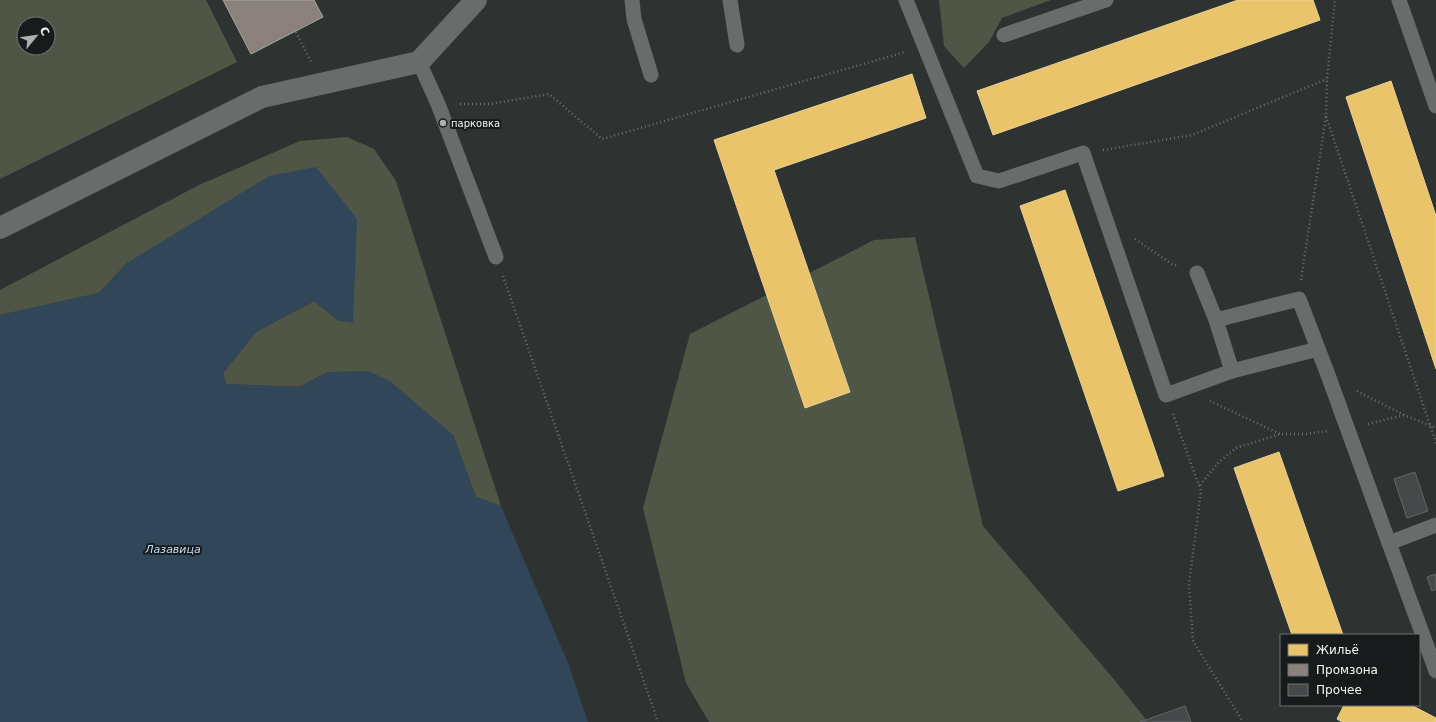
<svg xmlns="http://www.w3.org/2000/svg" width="1436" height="722" font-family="'DejaVu Sans',sans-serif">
<rect width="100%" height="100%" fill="#2e3332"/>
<g fill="#505646" fill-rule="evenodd">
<path d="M0,0H206L237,62L0,179ZM24,24H48V48H24Z"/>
<polygon points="939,0 1051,0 1002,18 989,42 964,68 944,46"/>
<polygon points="347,137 374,149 396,181 501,506 476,497 453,435 328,372 299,387 226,384 223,373 256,332 314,301 339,321 357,219 127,263 99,293 0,315 0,290 199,185 300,141"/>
<polygon points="915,237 983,526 1117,683 1148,722 709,722 686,683 643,508 690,334 874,240"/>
</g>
<polygon fill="#314659" points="316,167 357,219 353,323 339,321 314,301 256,332 223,373 226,384 299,387 328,372 369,371 391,382 453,435 476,497 501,506 568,663 588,722 0,722 0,315 99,293 127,263 269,176"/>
<g fill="#e9c46a" stroke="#ebd394">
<polygon points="1238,0 1313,0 1320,20 993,135 977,91"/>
<polygon points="912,74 926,118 774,170 850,392 805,408 714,140"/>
<polygon points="1391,81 1436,216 1436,369 1346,97"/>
<polygon points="1065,190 1164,476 1118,491 1020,206"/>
<polygon points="1279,452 1343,635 1292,635 1234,468"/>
<polygon points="1344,705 1411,705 1436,718 1436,722 1342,722 1337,719"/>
</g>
<polygon fill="#8a817c" stroke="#a9a4a0" points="223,0 314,0 323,17 251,54"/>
<g fill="#454949" stroke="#626666">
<polygon points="1415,472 1428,511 1407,518 1394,479"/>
<polygon points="1436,574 1436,589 1432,591 1427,577"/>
<polygon points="1185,706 1191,722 1140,722"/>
</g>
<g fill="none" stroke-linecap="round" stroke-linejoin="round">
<g stroke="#6e6f6f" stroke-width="2.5" stroke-dasharray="1 3" stroke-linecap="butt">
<polyline points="296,32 311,62"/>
<polyline points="460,104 490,104 549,94 602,139 905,52"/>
<polyline points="1326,116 1436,443"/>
<polyline points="1103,150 1192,135 1327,79"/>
<polyline points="1135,239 1172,264 1178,266"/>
<polyline points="503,276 658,722"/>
<polyline points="1301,280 1326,116 1327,79 1335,0"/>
<polyline points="1357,391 1404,415 1436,428"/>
<polyline points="1210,401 1280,434"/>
<polyline points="1173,414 1201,491 1189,584 1193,641 1243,722"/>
<polyline points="1368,424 1404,415"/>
<polyline points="1200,485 1219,462 1236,448 1280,434 1306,434 1327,431"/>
</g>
<g stroke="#6a6c6b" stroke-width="15">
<polyline points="632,0 634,19 651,75"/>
<polyline points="730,0 737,45"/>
<polyline points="906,0 977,176 999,181 1083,153 1166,395 1232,371 1318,349"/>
<polyline points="1399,0 1436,106"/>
<polyline points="1004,35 1106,0"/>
<polyline points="419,62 438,104 496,257"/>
<polyline points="1197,273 1216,320 1232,371"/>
<polyline points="1216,320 1299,299 1328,375 1389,543"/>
<polyline points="1436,525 1389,543 1436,671"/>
</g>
<polyline stroke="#6a6c6b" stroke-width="22" points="0,228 262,97 419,62 476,0"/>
</g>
<circle fill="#adb2b1" stroke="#171b1b" stroke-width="1.5" cx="443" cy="123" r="4"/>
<g text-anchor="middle" stroke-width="4" stroke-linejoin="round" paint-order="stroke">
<g font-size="10" fill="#f1f6f5" stroke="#171b1b" text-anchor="start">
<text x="451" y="127">парковка</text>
</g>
<g font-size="11" font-style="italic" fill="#c2def7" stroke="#171b1b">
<text x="173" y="553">Лазавица</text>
</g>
</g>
<rect x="1280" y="634" width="140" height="72" fill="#171b1b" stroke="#6e7372"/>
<rect x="1288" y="644" width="20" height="12" fill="#e9c46a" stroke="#6e7372"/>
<text x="1316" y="654" font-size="12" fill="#f1f6f5">Жильё</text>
<rect x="1288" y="664" width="20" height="12" fill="#8a817c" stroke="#6e7372"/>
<text x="1316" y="674" font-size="12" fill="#f1f6f5">Промзона</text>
<rect x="1288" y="684" width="20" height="12" fill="#454949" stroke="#6e7372"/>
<text x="1316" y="694" font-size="12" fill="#f1f6f5">Прочее</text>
<g transform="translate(36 36) rotate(61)"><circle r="19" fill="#171b1b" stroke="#6e7372"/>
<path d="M0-3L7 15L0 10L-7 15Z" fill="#adb2b1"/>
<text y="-6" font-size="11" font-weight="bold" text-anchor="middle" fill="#f1f6f5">С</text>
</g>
</svg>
